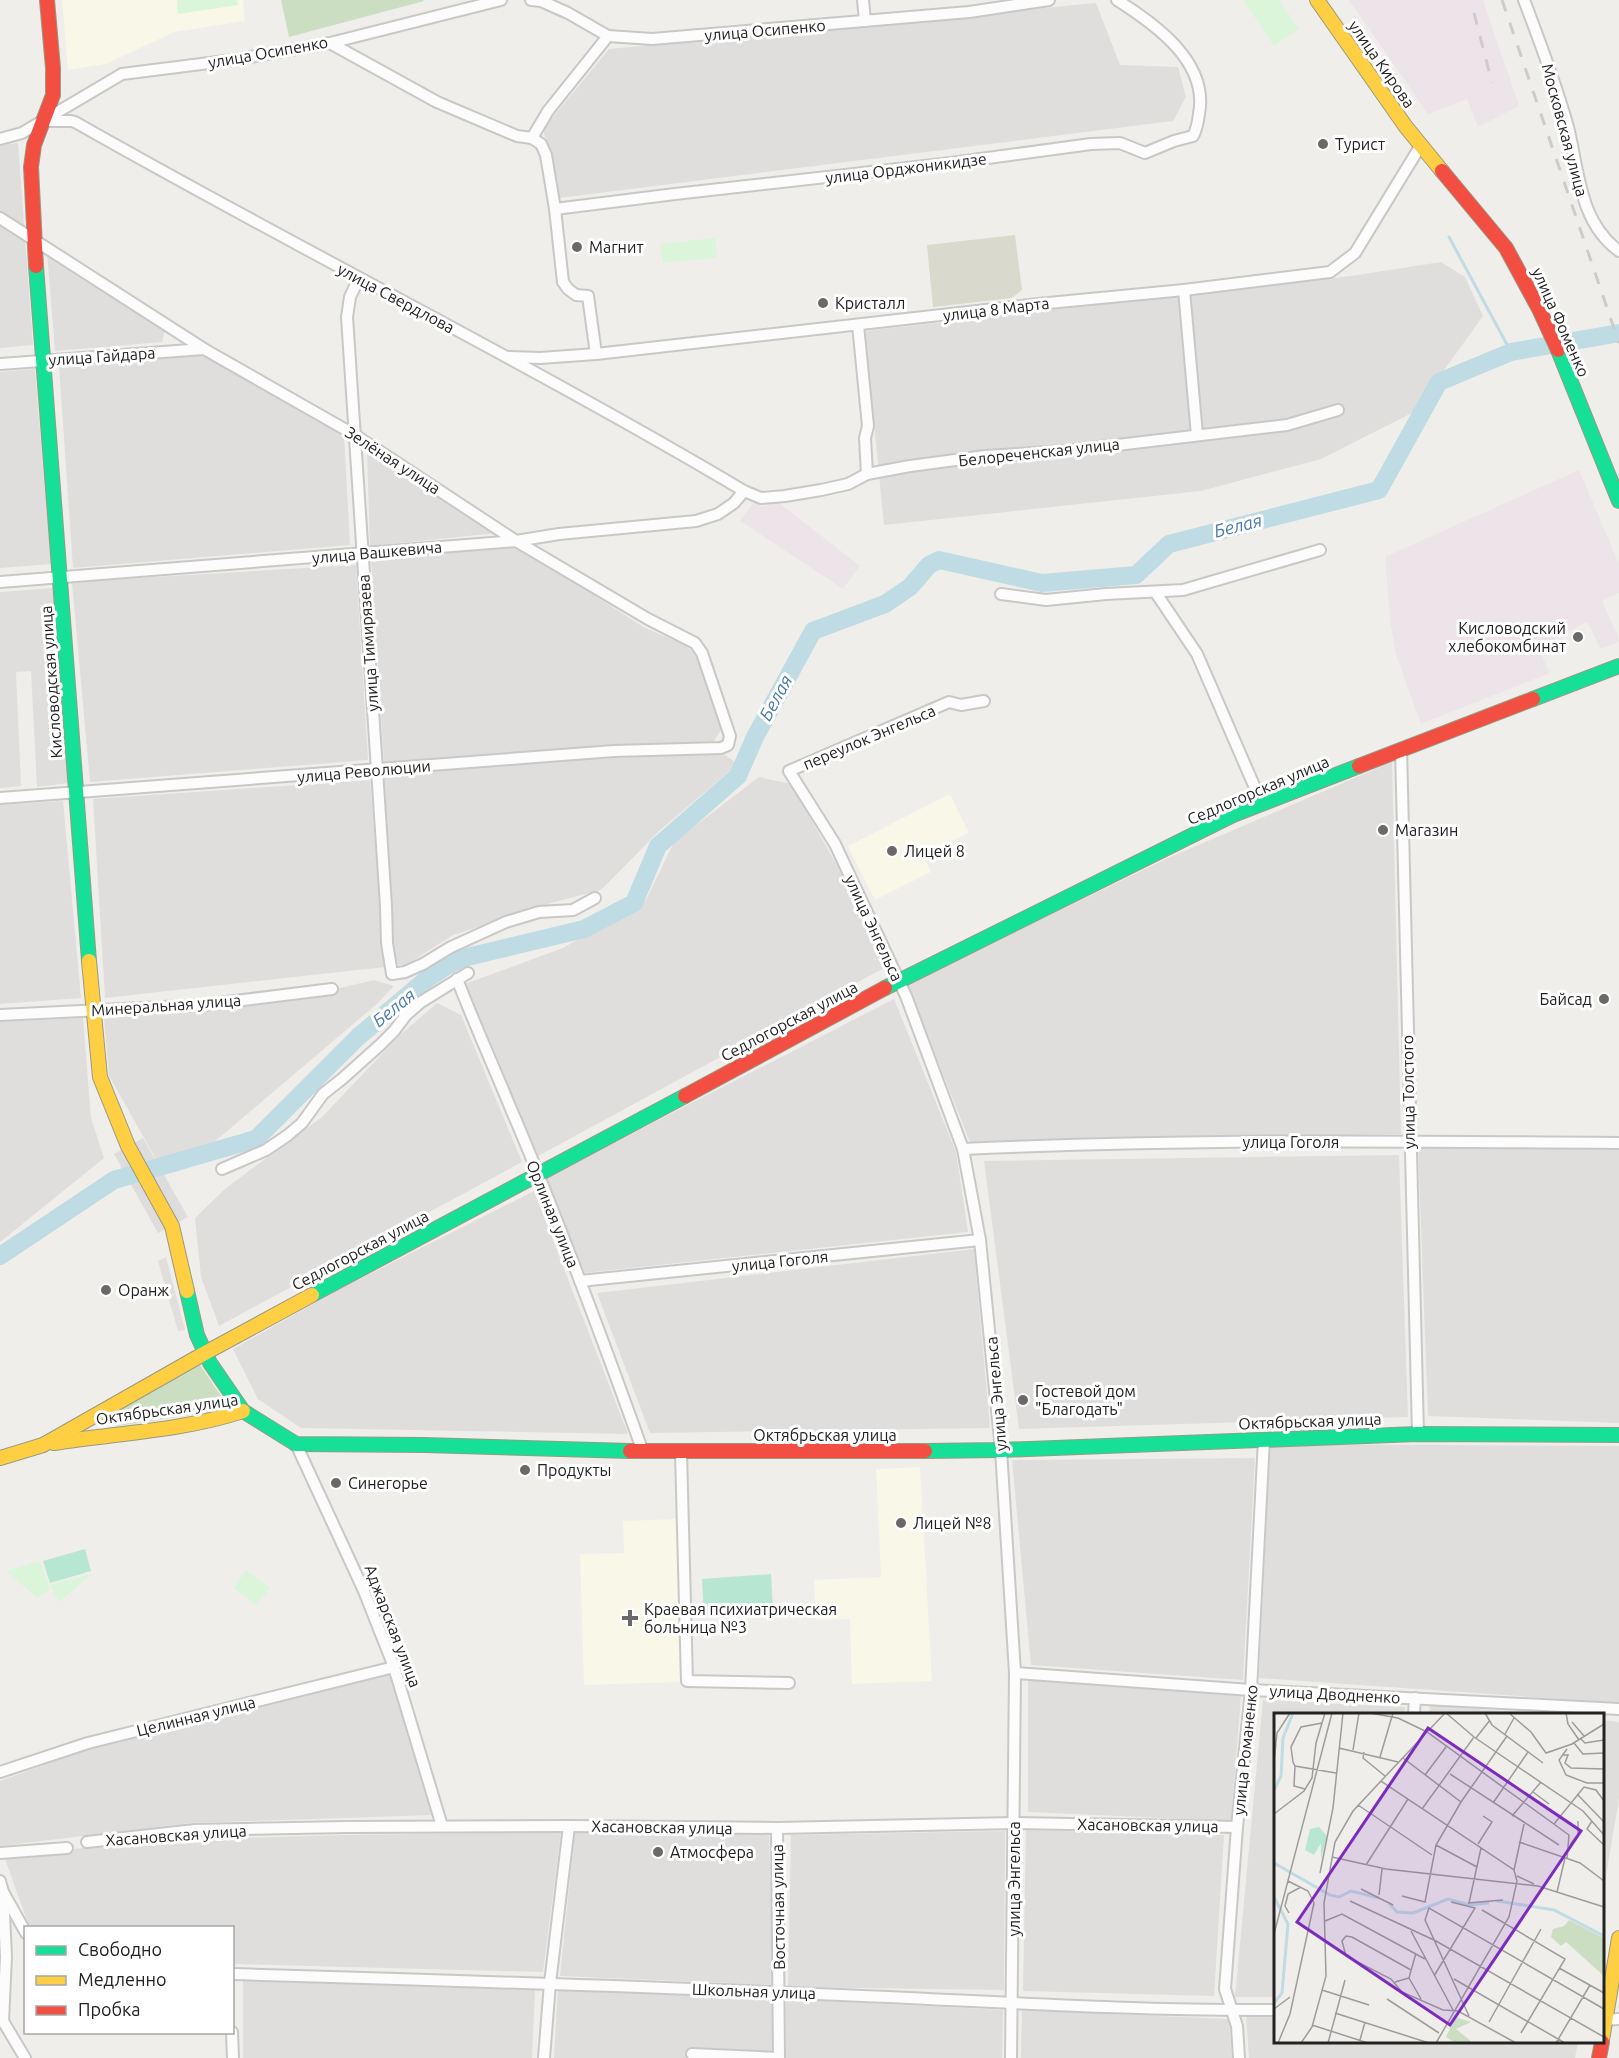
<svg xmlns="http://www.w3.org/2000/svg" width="1619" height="2058" font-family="Ubuntu,sans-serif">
<rect width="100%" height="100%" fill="#f0eeeb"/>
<g fill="#dfdedc">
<polygon points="1096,3 1120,65 1178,67 1186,97 1173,121 559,198 543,129 609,49"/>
<polygon points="18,143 33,345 0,348 0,145"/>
<polygon points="47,252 165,330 162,342 55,351"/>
<polygon points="1441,262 1465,277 1483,316 1414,412 1321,459 1201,491 884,525 865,331 1351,276"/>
<polygon points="204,353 344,435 350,545 73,568 59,366"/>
<polygon points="35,369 51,564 0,568 0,372"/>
<polygon points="367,452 497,533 370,546"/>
<polygon points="516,545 645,628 686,645 696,656 722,728 714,741 384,763 371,560"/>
<polygon points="356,565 368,760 90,782 72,582"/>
<polygon points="55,588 69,783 37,787 31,671 16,672 21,786 0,788 0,592"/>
<polygon points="722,753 738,764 659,831 601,890 551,903 453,935 406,965 398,965 393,956 382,773 550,761"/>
<polygon points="1392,762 1401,1134 970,1142 907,984 1168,858"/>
<polygon points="759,777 791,784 853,894 884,968 538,1156 465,984 563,948 646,900 674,842"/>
<polygon points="370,780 385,967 105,998 93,799"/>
<polygon points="63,801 81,998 0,1004 0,805"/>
<polygon points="374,980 394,986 378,1003 213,1143 156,1159 109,1076 104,1019 302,997"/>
<polygon points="894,999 956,1152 968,1232 584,1273 546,1178"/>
<polygon points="437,1003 461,1015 522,1162 219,1326 201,1277 195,1218 226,1188 322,1117 399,1036"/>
<polygon points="83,1018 91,1118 104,1158 0,1242 0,1022"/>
<polygon points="1418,1146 1619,1150 1619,1423 1428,1416"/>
<polygon points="1399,1155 1408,1417 1019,1429 984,1161"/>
<polygon points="534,1191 628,1434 301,1428 258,1399 233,1349 336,1291"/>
<polygon points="974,1249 990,1428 650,1433 597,1293"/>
<polygon points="1270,1444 1619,1446 1619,1703 1259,1678"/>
<polygon points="1255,1458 1243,1680 1031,1665 1012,1460"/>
<polygon points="391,1671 434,1815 191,1823 0,1846 0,1781 86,1750"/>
<polygon points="1028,1678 1241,1696 1231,1821 1028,1812"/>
<polygon points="1263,1700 1405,1707 1404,1714 1276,1714 1275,1997 1235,1997"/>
<polygon points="1430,1705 1538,1714 1429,1714"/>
<polygon points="1603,1720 1619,1722 1619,1798 1603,1894"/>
<polygon points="575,1830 769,1833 774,1985 560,1976"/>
<polygon points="1026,1830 1224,1835 1214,1996 1023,1991"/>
<polygon points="1005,1831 1004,1990 788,1987 791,1835"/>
<polygon points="561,1832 543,1972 233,1964 232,1928 33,1927 28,1923 5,1859 130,1841 348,1835"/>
<polygon points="243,1981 535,1990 532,2058 243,2058"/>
<polygon points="558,1987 775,1998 773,2058 554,2058"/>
<polygon points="786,1999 1003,2010 1002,2058 786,2058"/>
<polygon points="1022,2010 1229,2019 1232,2058 1021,2058"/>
<polygon points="1246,2016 1275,2016 1276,2042 1578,2042 1575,2058 1249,2058"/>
</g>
<g fill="#ede4e9">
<polygon points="1349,0 1483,0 1519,106 1478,127 1467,99 1428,114"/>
<polygon points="1579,470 1619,564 1619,593 1602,601 1619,638 1619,642 1601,649 1587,622 1538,648 1550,673 1421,724 1396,655 1390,620 1385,557"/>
<polygon points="754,502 762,507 778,502 860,566 843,589 740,521"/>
</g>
<g fill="#f8f7e8">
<polygon points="62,0 243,0 245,21 174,32 106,64 68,70"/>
<polygon points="950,794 969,833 923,856 931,872 875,900 848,846"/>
<polygon points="920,1467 932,1681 852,1684 850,1619 816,1620 814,1580 881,1577 876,1469"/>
<polygon points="676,1519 680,1682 584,1685 580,1554 624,1553 623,1521"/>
</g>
<polygon fill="#d9d9cd" points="1015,235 1022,290 1012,298 933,307 927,245"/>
<g fill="#cbdec1">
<polygon points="281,0 423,0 424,1 289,37"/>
<polygon points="200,1365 223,1399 223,1406 218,1411 117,1426 112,1423 111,1418 113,1412 195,1366"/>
</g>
<g fill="#daf5da">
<polygon points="177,0 237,0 238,5 178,14"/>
<polygon points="1243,0 1279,0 1299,29 1274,46"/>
<polygon points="715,238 717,255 715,258 663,263 660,244"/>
<polygon points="39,1561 50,1589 37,1598 7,1571"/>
<polygon points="246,1570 270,1588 256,1605 234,1588"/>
<polygon points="92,1574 59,1602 50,1585"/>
</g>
<g fill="#b7e6d2">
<polygon points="85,1549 91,1571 50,1583 43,1561"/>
<polygon points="771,1574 773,1611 704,1616 702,1579"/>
</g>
<polygon fill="#e0dfde" points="166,1257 185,1330 178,1331 158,1261"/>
<polygon fill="#dedddd" points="143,1138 188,1217 158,1233 114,1154"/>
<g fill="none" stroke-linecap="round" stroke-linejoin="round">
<polyline stroke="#bfdbe3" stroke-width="3" points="1449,237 1511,352"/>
<polyline stroke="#bfdbe3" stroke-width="18" points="0,1256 114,1180 256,1139 358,1037 427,979 445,967 463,958 584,929 634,903 658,846 738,776 755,737 813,631 885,604 910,587 929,565 939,560 1042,583 1136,575 1169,544 1379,490 1439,382 1511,352 1619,333"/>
<defs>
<g id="street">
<polyline points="531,0 541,1 568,13 608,36 652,39 969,12 1049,0"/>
<polyline points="863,0 865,21"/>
<path d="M1524,0C1540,42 1556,84 1568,127C1579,171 1579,222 1619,251"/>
<polyline points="330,43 437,102 517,136 532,138"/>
<path d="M44,121H71L75,122C296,248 525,361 744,491L761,498L785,496L821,490L848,484L867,474L910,466L985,456L1066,451L1287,425L1338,410"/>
<polyline points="0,139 22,133 122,74 233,60 330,43 501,0"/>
<path d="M555,209L675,194L951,163L1091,144L1120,143L1145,153L1174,141L1193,136C1197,129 1198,122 1199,114C1209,62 1155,24 1117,0"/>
<polyline points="0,218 204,349 355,435 516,541 648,619 695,643 702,653 730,736 728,745 721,748 614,751 0,798"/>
<polyline points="359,278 350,297 347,317 386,906 387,943 392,974 405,972 423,964 451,947 506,922 539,912 573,910 595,898"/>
<polyline points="1184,290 1197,435"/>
<polyline points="858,325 868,426 865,438 867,474"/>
<polyline points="596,354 588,296 576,295 568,289 563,282 555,209 546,155 541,144 532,138 548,111 608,36"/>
<polyline points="509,357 540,358 596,354 1038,304 1184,290 1330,272 1355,253 1421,145"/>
<polyline points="0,364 204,349"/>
<polyline points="0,582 516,541 559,534 696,521 718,514 734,503 744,491"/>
<polyline points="1156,593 1197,654 1262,804"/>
<polyline points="1001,594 1046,600 1106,594 1183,590 1320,550"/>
<polyline points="984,701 961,705 949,702 789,771 835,844 906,996 963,1149 980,1240 1001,1450 1015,1673 1011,2058"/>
<polyline points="1401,749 1418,1434"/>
<path d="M457,979C474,1023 493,1065 511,1109C559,1221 602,1337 643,1452"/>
<polyline points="0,1015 203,1005 332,989"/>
<path d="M963,1149C1182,1139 1400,1141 1619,1143"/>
<polyline points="222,1169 266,1150 288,1135 302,1123 323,1094 342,1079 380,1045 394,1031 406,1015 421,1002 468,973"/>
<polyline points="580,1281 980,1240"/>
<polyline points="296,1444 364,1591 394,1667 442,1826"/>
<polyline points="681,1452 687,1681 789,1683"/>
<polyline points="1015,1673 1251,1690 1619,1709"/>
<polyline points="1414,1714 1415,1698"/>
<polyline points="0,1772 88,1743 394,1667"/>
<polyline points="777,1828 779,2058"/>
<polyline points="87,1842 195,1830 347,1827 569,1826 777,1828 1014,1823 1237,1827"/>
<polyline points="0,1853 67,1848"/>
<polyline points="0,1881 3,1892 26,1933"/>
<polyline points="3,1892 6,1957 3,2021 25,2058"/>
<path d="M232,1974C435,1980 638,1986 841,1995C985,2001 1131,2011 1276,2010"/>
<polyline points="1602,2020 1619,2019"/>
<polyline points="232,2032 233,2058"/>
<polyline points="692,2054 779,2058"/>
<polyline points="544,2058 550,1983 569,1826"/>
<polyline points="1239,2058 1237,2026 1225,1989 1237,1827 1251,1690 1264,1439"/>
</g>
<g id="fast">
<polyline points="36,266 89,961"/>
<polyline points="1558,350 1619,501"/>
<polyline points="1533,699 1619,666"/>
<polyline points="885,988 1233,815 1359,766"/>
<polyline points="187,1291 197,1335 210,1363 243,1411 296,1444 424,1445 630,1451"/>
<polyline points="312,1295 685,1096"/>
<polyline points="925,1451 1001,1450 1418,1434 1619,1435"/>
</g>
<g id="slow">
<polyline points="1317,0 1406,127 1442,171"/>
<polyline points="89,961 100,1077 128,1146 172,1226 187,1291"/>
<path d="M54,1443C117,1433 182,1431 243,1411"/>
<polyline points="0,1458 43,1445 205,1353 312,1295"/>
<polyline points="1602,2040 1619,1938"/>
</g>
<g id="jam">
<polyline points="1442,171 1506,248 1539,309 1558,350"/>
<polyline points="36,266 31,167 34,145 53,95 53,68 47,0"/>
<polyline points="1359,766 1533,699"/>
<polyline points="685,1096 885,988"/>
<polyline points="630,1451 925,1451"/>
<polyline points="1599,2058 1602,2042"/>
</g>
</defs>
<use href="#street" stroke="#c9c8c7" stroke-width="14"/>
<use href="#fast" stroke="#999a82" stroke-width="16"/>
<use href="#slow" stroke="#999a82" stroke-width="16"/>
<use href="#jam" stroke="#999a82" stroke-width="16"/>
<use href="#street" stroke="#fdfcfc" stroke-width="10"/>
<use href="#fast" stroke="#16e098" stroke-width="14"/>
<use href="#slow" stroke="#ffcf43" stroke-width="14"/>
<use href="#jam" stroke="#f24e42" stroke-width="14"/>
<g stroke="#ccc" stroke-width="3" stroke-dasharray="12 12" stroke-linecap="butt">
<polyline points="1502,0 1619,343"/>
<polyline points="1474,13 1492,83"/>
</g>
</g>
<g fill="#6a6968" stroke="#fff" stroke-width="2">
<circle cx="1323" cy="144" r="6"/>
<circle cx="577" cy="247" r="6"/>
<circle cx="823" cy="303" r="6"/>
<circle cx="1578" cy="637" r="6"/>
<circle cx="1383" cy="830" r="6"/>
<circle cx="892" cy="851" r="6"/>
<circle cx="1604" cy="999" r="6"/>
<circle cx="106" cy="1290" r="6"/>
<circle cx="1023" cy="1400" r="6"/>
<circle cx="525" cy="1470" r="6"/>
<circle cx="336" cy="1483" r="6"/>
<circle cx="901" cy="1523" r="6"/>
<path d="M627 1609h6v6h6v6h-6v6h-6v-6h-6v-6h6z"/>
<circle cx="658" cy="1852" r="6"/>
</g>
<g text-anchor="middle" stroke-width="6" stroke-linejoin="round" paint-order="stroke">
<g font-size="16" fill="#222" stroke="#fff">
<text transform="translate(765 30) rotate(-5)" y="6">улица Осипенко</text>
<text transform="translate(268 52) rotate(-10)" y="6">улица Осипенко</text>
<text transform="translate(1382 64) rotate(55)" y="6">улица Кирова</text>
<text transform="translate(1565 130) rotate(75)" y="6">Московская улица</text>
<text transform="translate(906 168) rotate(-7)" y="6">улица Орджоникидзе</text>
<text transform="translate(396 298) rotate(28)" y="6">улица Свердлова</text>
<text transform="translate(996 309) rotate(-7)" y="6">улица 8 Марта</text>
<text transform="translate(1561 322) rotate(66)" y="6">улица Фоменко</text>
<text transform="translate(102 356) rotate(-4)" y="6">улица Гайдара</text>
<text transform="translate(1039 452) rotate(-6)" y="6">Белореченская улица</text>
<text transform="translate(393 460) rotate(33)" y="6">Зелёная улица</text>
<text transform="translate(377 552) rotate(-5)" y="6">улица Вашкевича</text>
<text transform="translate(368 643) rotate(-94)" y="6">улица Тимирязева</text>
<text transform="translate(51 682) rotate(-94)" y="6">Кисловодская улица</text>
<text transform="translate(869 737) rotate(-23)" y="6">переулок Энгельса</text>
<text transform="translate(364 771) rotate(-5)" y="6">улица Революции</text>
<text transform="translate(1258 790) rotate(-23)" y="6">Седлогорская улица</text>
<text transform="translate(874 928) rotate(65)" y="6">улица Энгельса</text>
<text transform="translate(166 1005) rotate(-4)" y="6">Минеральная улица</text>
<text transform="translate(789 1021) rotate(-28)" y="6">Седлогорская улица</text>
<text transform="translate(1408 1092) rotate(-91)" y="6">улица Толстого</text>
<text x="1291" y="1148">улица Гоголя</text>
<text transform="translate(553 1214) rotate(68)" y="6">Орлиная улица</text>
<text transform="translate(360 1250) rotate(-28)" y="6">Седлогорская улица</text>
<text transform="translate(780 1261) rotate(-6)" y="6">улица Гоголя</text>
<text transform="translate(996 1394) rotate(-95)" y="6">улица Энгельса</text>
<text transform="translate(167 1409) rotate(-8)" y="6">Октябрьская улица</text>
<text transform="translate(1310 1421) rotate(-2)" y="6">Октябрьская улица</text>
<text x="825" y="1441">Октябрьская улица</text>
<text transform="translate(393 1626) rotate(69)" y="6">Аджарская улица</text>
<text transform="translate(1335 1694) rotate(3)" y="6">улица Дводненко</text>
<text transform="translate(196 1716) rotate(-14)" y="6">Целинная улица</text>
<text transform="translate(1245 1750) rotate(-84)" y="6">улица Романенко</text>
<text transform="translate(1148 1825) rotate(1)" y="6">Хасановская улица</text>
<text transform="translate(662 1827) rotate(1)" y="6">Хасановская улица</text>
<text transform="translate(176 1835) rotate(-4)" y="6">Хасановская улица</text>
<text transform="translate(1014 1879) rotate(-90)" y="6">улица Энгельса</text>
<text transform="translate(778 1907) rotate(-91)" y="6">Восточная улица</text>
<text transform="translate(754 1991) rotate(2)" y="6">Школьная улица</text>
</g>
<g font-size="16" fill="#222" stroke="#fff" text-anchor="start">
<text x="1335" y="150">Турист</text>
<text x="589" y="253">Магнит</text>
<text x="835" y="309">Кристалл</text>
<text x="1566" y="634" text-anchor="end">Кисловодский<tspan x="1566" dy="18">хлебокомбинат</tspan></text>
<text x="1395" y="836">Магазин</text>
<text x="904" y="857">Лицей 8</text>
<text x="1592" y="1005" text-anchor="end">Байсад</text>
<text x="118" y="1296">Оранж</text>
<text x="1035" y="1397">Гостевой дом<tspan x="1035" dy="18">"Благодать"</tspan></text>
<text x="537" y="1476">Продукты</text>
<text x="348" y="1489">Синегорье</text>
<text x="913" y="1529">Лицей №8</text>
<text x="644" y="1615">Краевая психиатрическая<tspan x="644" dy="18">больница №3</tspan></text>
<text x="670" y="1858">Атмосфера</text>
</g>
<g font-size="18" font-style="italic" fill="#4a7aab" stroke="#fff">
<text transform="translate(1238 526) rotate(-14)" y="6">Белая</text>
<text transform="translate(776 698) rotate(-61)" y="6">Белая</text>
<text transform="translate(394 1008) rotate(-39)" y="6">Белая</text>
</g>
</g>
<g transform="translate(1274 1713)">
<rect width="330" height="330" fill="#f0eeeb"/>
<path d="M295,207L330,225V263L292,229L287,233L277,224L279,216L290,213ZM181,304L197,309L182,316L199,330H181L172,324Z" fill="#cbdec1"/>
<path d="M45,114L53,123L47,146V130L40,142L31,137L36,116Z" fill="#b7e6d2"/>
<path fill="none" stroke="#bfdbe3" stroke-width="3" d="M0,77L7,63L9,25L19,0M0,150L56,182L65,184L77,178L105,185M0,184L14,211L8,280L0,290M223,188L280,197L330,223M115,190L123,199L139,200L174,186L196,192L215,190"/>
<path fill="none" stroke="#9e9c9b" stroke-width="1.5" d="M96,0L124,5L153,19L295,122L293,146M172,0L200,24L309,98L330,122M211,0L218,12L269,50M235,0L257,19L272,40L298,31L330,11M292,0L294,11L305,27M298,9L310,23M48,10L27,14L17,34L19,49L21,53L62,60M231,21L240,5M202,25L216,7M307,26L311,30L330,27M300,30L309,41L330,40M65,35L124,49M293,36L285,47L292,62L313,70H330M79,37L85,0M90,39L89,45L111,63M288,42H294L291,50L297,55L330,56M106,44L119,0M129,45L187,89M0,48L3,20L16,0M21,53L20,73L31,76M176,61L285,132M151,62L172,34M259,79L275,91M303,81L330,109M219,90L254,39M84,92L158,142M148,96L200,24M0,101L30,78L38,65L42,30L51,0M238,103L267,69M318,108L313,116L330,132M280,111L310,74L322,77L330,88M245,129L306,150L330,168M204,131L218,109L209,103M162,132L203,154M296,132L304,121V108M58,144L112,156L264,173L330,194M92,152L134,86M240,157L250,111M46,160L59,95L69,0M243,163L260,171M87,176L119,192M283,179L291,145M105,182L108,156M128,183L151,189L162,132L187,89L233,23M76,188L162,228L330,324M194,190L229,187M195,190L207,135M208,197L291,246L247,320M15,200L11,193L14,181L27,174M51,208L68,201L151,246M137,218L179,297M0,221L58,0M285,255L330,280M137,257L78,224L72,223L68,228L72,243L117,266L128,279L169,297L184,298L242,330M160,263L201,195L177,189M135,265L147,286M180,266L291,330M121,269L135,265L142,240M48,277L95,292M113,286L165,320M0,296L16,284M61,300L155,330M195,303L151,207L155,195L330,296M215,309L267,216M38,312L94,330M86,327L91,309M4,330L16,301L40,190L34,178L14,168M27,330L38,314L52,263L50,190L61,129L79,98L107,68M54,330L71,267M162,330L235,204L243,168L240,157L107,68L171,0M282,330L316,272"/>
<path fill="#7b2cbf" fill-opacity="0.15" stroke="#7b2cbf" stroke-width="3" d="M154,15L307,118L176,312L23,209Z"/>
<rect width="330" height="330" fill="none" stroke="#222" stroke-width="3"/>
</g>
<rect x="24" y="1926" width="210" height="108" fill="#ffffff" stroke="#a7a7a7" stroke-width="1.5"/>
<rect x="36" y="1946" width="30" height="9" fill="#16e098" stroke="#a7a7a7" stroke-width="1.5"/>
<text x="78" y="1956" font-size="18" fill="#222222">Свободно</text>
<rect x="36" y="1976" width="30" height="9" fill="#ffcf43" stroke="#a7a7a7" stroke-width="1.5"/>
<text x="78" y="1986" font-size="18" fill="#222222">Медленно</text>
<rect x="36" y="2006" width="30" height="9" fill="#f24e42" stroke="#a7a7a7" stroke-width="1.5"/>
<text x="78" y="2016" font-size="18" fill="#222222">Пробка</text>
</svg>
